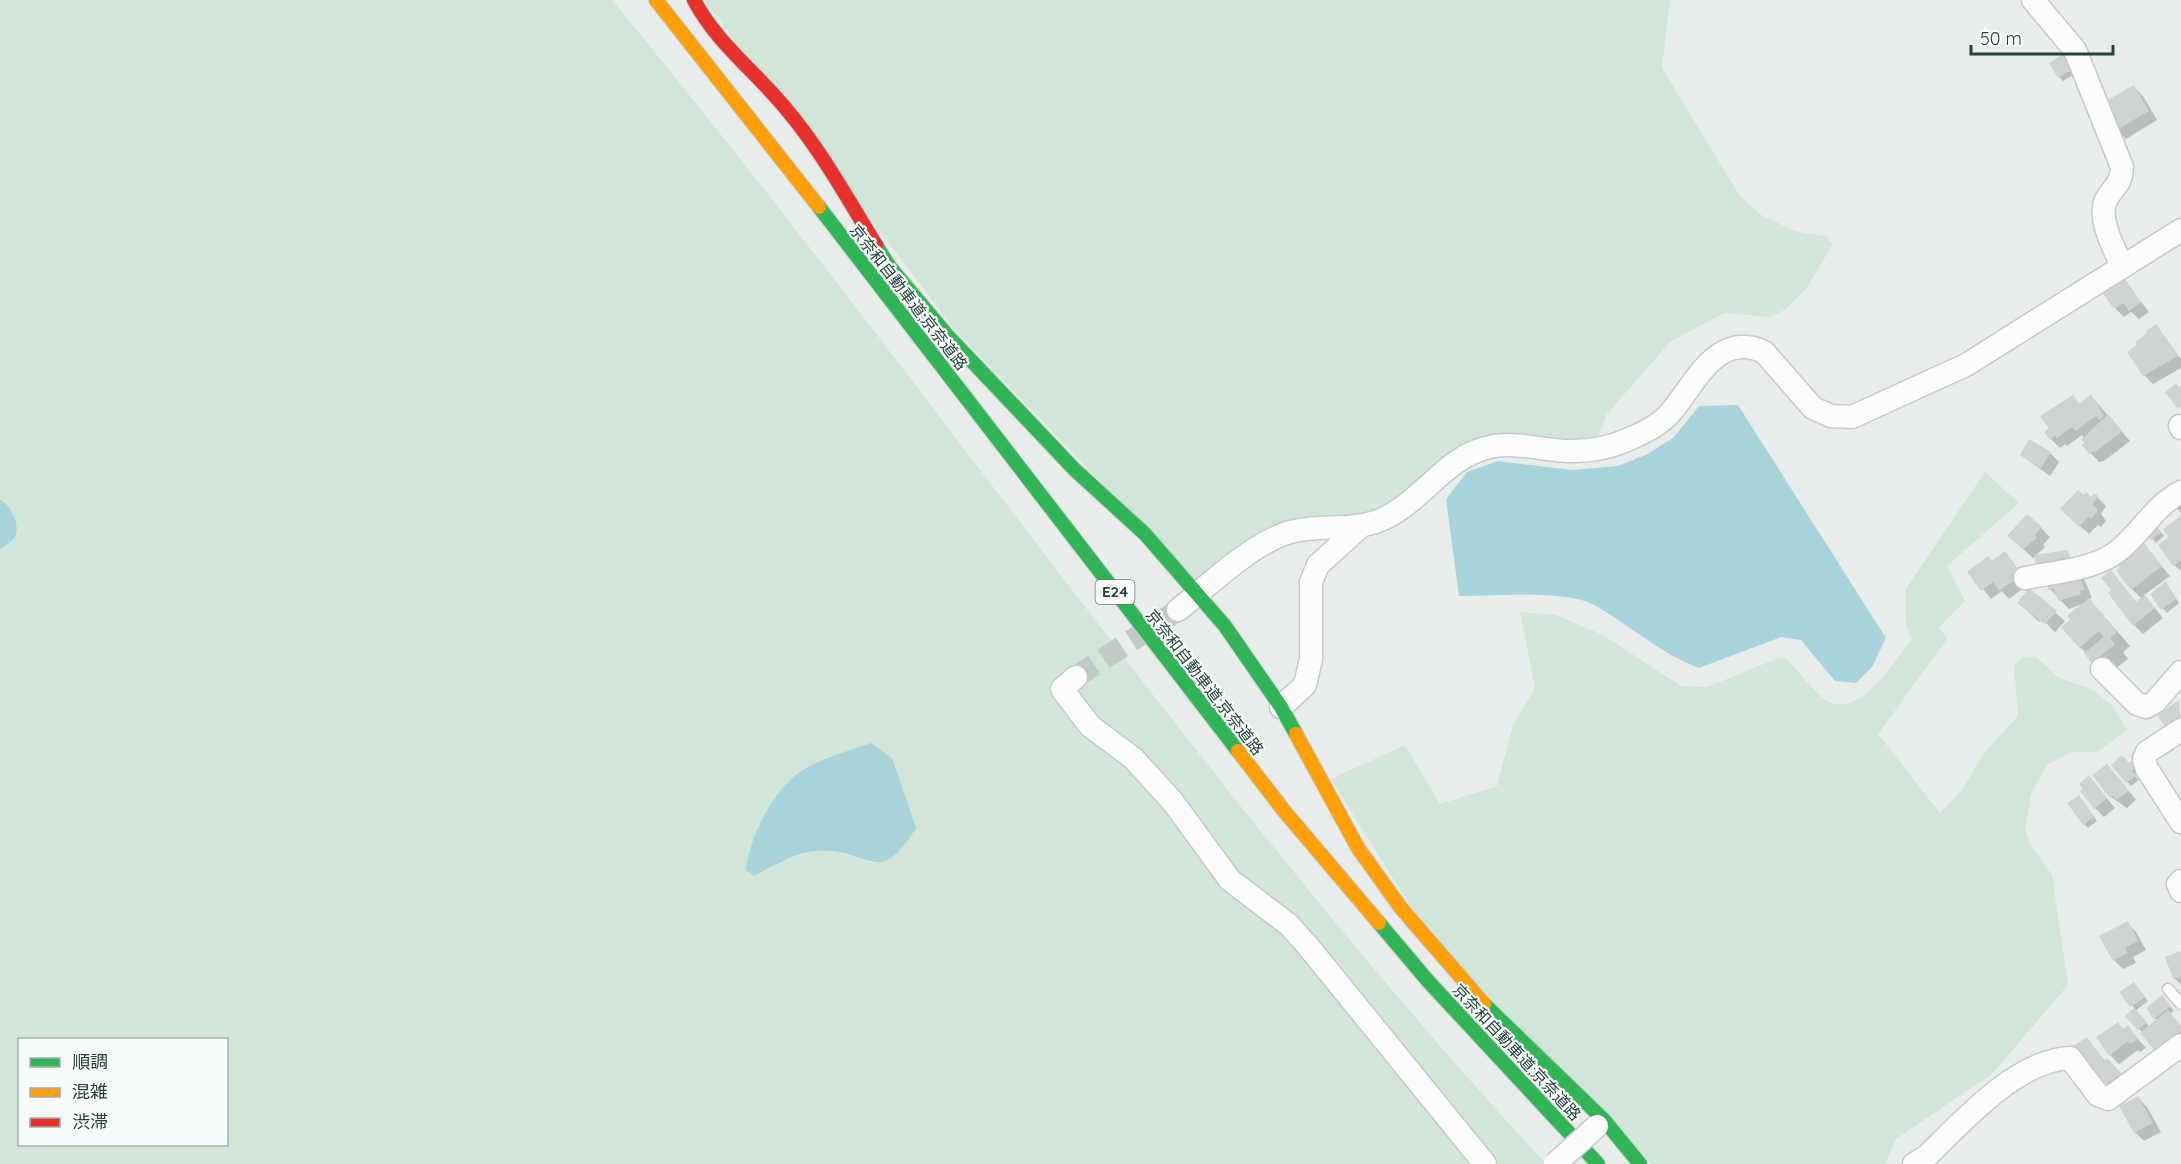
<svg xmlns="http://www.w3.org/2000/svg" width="2181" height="1164" font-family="Quicksand,'Noto Sans JP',sans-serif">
<rect width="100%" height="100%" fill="#e8edeb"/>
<g fill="#d1e6d8" fill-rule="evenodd">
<path d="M0,0H612C929,383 1207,798 1546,1164H0V549L14,538L4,500L0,499ZM787,784L877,863C862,862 850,854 835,852C805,847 780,863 754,876ZM20,1040H226V1144H20Z"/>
<polygon points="704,0 1670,0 1662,68 1740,196 1761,215 1795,231 1825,236 1833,244 1806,289 1785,310 1769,317 1724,313 1670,342 1607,414 1597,439 1572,442 1516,437 1382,510 1343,519 1207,579 1194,580 954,329"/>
<path d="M1985,472L2019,503L1947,566L1965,601L1939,627L1947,639L1878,734L1940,813L1962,790L1984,753L2018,716L2014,665L2023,657L2035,656L2058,677L2093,690L2112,705L2127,730L2098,752H2071L2047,765L2031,794L2025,829L2030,844L2052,875L2068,985L1992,1074L1896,1139L1885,1164H1651L1484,993L1408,903L1331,779L1405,745L1440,804L1497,786L1513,725L1535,688L1520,612L1556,615L1603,635L1681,686L1707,687L1776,659L1786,658C1798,670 1808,685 1821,696C1855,727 1894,662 1912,639L1906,626L1905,590Z"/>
</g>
<g fill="#a9d4db">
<path d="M1738,405L1886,638L1872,667L1856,683L1835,681L1801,640L1781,637L1699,668C1659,653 1629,624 1592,604C1566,590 1490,596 1459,596L1446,499L1467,472L1498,461L1571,470L1618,466L1648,454L1674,437L1699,406Z"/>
<path d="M0,499C10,504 21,525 15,537C12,542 5,546 0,549Z"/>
<path d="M871,743L892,758L916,828C878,890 869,848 818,851C795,852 774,866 754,876L746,870C749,836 777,781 810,766C829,756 851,750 871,743Z"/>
</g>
<g fill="#0003">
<polygon points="2063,56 2075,74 2063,81 2059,77"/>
<polygon points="2134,87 2143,96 2157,120 2126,139 2117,130"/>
<polygon points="2125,281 2149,312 2139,319 2131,312 2124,317 2115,308"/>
<polygon points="2156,326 2181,359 2181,368 2153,384 2144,375 2139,345"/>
<polygon points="2091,396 2130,441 2104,461 2099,462 2084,446 2087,444 2082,435 2067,446 2065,444 2060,448 2051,439 2072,397 2080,405"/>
<polygon points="2050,453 2059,462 2050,476 2021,455"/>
<polygon points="2095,495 2106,506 2101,514 2106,521 2101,527 2098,525 2089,534 2071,518"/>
<polygon points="2181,500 2181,514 2175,504"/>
<polygon points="2181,518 2181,571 2174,565 2171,537"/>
<polygon points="2041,528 2050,537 2043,545 2045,547 2033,558 2009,536"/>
<polygon points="2159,530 2164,536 2156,543 2147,533"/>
<polygon points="2144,545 2170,576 2144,595 2163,618 2143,634 2134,625 2113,590 2111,572 2137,603 2142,599 2132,589"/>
<polygon points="2067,551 2072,561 2042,569"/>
<polygon points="2005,553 2026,580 2019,585 2022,589 2009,599 2002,591 1991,599 1969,572 1992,562"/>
<polygon points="2076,572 2085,581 2092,598 2089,599 2130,646 2123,652 2128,659 2107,675 2080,647 2072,620 2083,604 2069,609 2050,589"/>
<polygon points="2166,583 2179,603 2167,613 2163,609"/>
<polygon points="2029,590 2065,621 2055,632 2042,619 2039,622 2019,603"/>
<polygon points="2113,765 2129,765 2141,771 2135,776 2139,780 2131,786"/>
<polygon points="2116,775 2136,800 2127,808 2111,797"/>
<polygon points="2089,777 2115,808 2104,817 2095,808 2085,789"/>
<polygon points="2083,801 2097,821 2088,828 2084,824"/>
<polygon points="2127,923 2136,932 2146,950 2133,957 2136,963 2123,969 2114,960 2102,937"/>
<polygon points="2181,953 2181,985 2174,978"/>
<polygon points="2138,988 2148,1001 2135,1011 2150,1027 2158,1021 2155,1018 2166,1001 2174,1011 2169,1014 2181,1027 2181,1047 2143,1033 2127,1016 2135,1009 2121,992"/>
<polygon points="2128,1027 2146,1048 2140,1052 2138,1050 2119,1064 2110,1055"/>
<polygon points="2087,1039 2105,1061 2115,1092 2089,1066"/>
<polygon points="2138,1098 2147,1107 2161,1132 2144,1141 2135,1132"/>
</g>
<g fill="#cfd4d2">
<polygon points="2063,54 2072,70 2058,78 2049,63"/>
<polygon points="2134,85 2149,111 2115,131 2104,102"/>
<polygon points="2125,279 2141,302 2129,311 2123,303 2114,309 2103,294"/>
<polygon points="2156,324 2178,356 2143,376 2127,352 2137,345 2135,342 2147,333 2146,331"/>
<polygon points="2176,383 2179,387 2181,385 2181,407 2178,409 2165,392"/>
<polygon points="2091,394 2104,416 2099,420 2096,416 2076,431 2072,427 2057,438 2055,436 2050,440 2044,432 2049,428 2040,416 2073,395 2079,404"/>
<polygon points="2108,414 2122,431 2094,453 2092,451 2089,454 2082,445 2085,443 2081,440"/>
<polygon points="2029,439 2051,452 2041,468 2020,455"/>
<polygon points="2078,490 2084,495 2086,492 2091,497 2094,493 2098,496 2093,504 2098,511 2091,519 2088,517 2079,527 2060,509"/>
<polygon points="2027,514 2042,527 2035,535 2037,538 2023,549 2007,536"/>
<polygon points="2181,516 2181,560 2173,566 2158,545 2169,537 2163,529"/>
<polygon points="2155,524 2161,532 2151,540 2145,533"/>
<polygon points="2144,543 2162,566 2131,590 2116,570 2120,567 2117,563"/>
<polygon points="2068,550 2069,557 2057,559 2058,562 2036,566 2034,555"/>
<polygon points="2005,551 2017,567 2018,571 2011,575 2014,580 1999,591 1993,582 1981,591 1967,572 1988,556 1992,561"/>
<polygon points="2111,570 2136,602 2145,595 2155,608 2133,626 2108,593 2111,590 2101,578"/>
<polygon points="2080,575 2084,589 2080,591 2081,594 2059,601 2053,588 2048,590 2046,581"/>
<polygon points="2166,581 2176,599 2161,610 2150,594"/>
<polygon points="2029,588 2057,611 2045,624 2017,603"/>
<polygon points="2089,598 2117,632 2110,638 2115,644 2092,663 2084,653 2104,637 2099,631 2079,648 2061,627 2070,620 2067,616"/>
<polygon points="2179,700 2181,723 2166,728 2157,715"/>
<polygon points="2122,755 2129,763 2133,760 2138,766 2132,771 2136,775 2126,783 2111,765"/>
<polygon points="2107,764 2129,791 2116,800 2113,796 2110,798 2092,775"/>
<polygon points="2089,775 2107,798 2094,809 2080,791 2083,789 2079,784"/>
<polygon points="2079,795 2094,817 2083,825 2067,803"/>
<polygon points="2128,921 2138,941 2125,948 2128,953 2113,961 2099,936"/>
<polygon points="2181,951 2181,977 2173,979 2165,957"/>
<polygon points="2134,982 2145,997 2130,1007 2119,992"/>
<polygon points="2162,995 2171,1006 2154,1019 2146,1008"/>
<polygon points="2134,1008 2147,1022 2138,1030 2125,1016"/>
<polygon points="2168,1010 2181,1026 2181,1031 2156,1052 2140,1033"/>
<polygon points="2118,1022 2123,1029 2128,1025 2138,1039 2130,1044 2128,1041 2109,1056 2096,1037"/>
<polygon points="2087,1037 2104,1061 2107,1058 2126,1078 2113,1087 2109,1081 2105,1084 2091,1065 2087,1067 2073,1046"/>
<polygon points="2138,1096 2153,1123 2134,1133 2119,1106"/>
</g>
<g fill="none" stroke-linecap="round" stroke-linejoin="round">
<polyline stroke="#c1cbc8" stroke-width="22" stroke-dasharray="22 11" stroke-linecap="butt" points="1076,677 1178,610"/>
<defs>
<polyline id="lane" points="2168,989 2181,1004"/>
<g id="street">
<path d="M2033,0L2075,50L2122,167C2121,186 2114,185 2106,200C2097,219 2115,249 2122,267"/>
<polyline points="2180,426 2181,428"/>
<path d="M2025,578C2054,572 2094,570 2118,551C2141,533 2155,505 2181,492"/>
<path d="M1178,610C1208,586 1248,547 1284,534C1318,522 1355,534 1387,517C1424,498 1446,458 1486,448C1514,440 1543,451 1572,451C1590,451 1612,447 1629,439C1644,433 1661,424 1671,412C1695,384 1717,330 1764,352L1813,408L1831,416L1852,417L1966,365L2181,230"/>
<polyline points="2102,669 2137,704 2146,707 2155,702 2181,672"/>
<polyline points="1076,677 1062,689 1090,726 1133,758 1173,802 1230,880 1289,925 1307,945 1485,1164"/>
<polyline points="1281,707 1305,685 1311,659 1311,582 1318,565 1361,526"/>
<polyline points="2181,730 2147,752 2144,759 2147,769 2181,822"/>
<polyline points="2181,881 2178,884 2181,891"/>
<path d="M1914,1164L1926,1157C1963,1121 2017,1060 2070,1058L2098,1095L2108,1099L2181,1045"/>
</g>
<g id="fast">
<polyline points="819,207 1238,751"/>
<polyline points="876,245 889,266 947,335 1075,470 1145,534 1225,626 1281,707 1296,734"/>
<polyline points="1379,923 1428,981 1598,1164"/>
<polyline points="1484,1004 1604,1120 1640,1164"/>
</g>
<g id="slow">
<polyline points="656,0 819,207"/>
<polyline points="1296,734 1358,848 1401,908 1484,1004"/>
<polyline points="1238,751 1285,812 1379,923"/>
</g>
<path id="jam" d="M694,0C714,38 745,63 773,94C815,139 844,193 876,245"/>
</defs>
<use href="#lane" stroke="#c5cac8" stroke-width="13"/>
<use href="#street" stroke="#c5cac8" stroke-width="25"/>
<use href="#fast" stroke="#c3cbc8" stroke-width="16"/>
<use href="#slow" stroke="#c3cbc8" stroke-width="16"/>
<use href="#jam" stroke="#c3cbc8" stroke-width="16"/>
<use href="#lane" stroke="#fcfcfc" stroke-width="10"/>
<use href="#street" stroke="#fcfcfc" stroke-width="22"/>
<use href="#fast" stroke="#30b455" stroke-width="14"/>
<use href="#slow" stroke="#ff9f0a" stroke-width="14"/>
<use href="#jam" stroke="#e5322d" stroke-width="14"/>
<defs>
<polyline id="street-bridge" points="1555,1164 1597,1126"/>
</defs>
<use href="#street-bridge" stroke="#c5cac8" stroke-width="25" stroke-linecap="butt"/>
<use href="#street-bridge" stroke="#fcfcfc" stroke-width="22"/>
</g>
<g text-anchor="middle" stroke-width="4.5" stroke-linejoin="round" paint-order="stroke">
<rect fill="#f7fbf9" stroke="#637a73" stroke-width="1.5" x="1095.5" y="580" width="39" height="24" rx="4.5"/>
<g font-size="15" font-weight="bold" fill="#24423a">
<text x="1115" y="597">E24</text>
</g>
<g font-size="16" fill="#24423a" stroke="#f7fbf9">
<text transform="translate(909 297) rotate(52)" y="6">京奈和自動車道;京奈道路</text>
<text transform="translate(1205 682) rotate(52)" y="6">京奈和自動車道;京奈道路</text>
<text transform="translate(1517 1052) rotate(47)" y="6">京奈和自動車道;京奈道路</text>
</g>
</g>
<rect x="18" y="1038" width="210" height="108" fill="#f7fbf9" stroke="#a3b1ad" stroke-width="1.5"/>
<rect x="30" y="1058" width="30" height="9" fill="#30b455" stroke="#a3b1ad" stroke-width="1.5"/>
<text x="72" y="1068" font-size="18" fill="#24423a">順調</text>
<rect x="30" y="1088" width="30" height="9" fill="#ff9f0a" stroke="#a3b1ad" stroke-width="1.5"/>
<text x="72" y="1098" font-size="18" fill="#24423a">混雑</text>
<rect x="30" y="1118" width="30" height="9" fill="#e5322d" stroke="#a3b1ad" stroke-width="1.5"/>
<text x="72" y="1128" font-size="18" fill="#24423a">渋滞</text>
<path d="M1971 45v9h142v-9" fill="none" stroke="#24423a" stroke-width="3"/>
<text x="1980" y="45" font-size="18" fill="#24423a" stroke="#f7fbf9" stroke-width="4.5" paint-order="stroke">50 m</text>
</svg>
